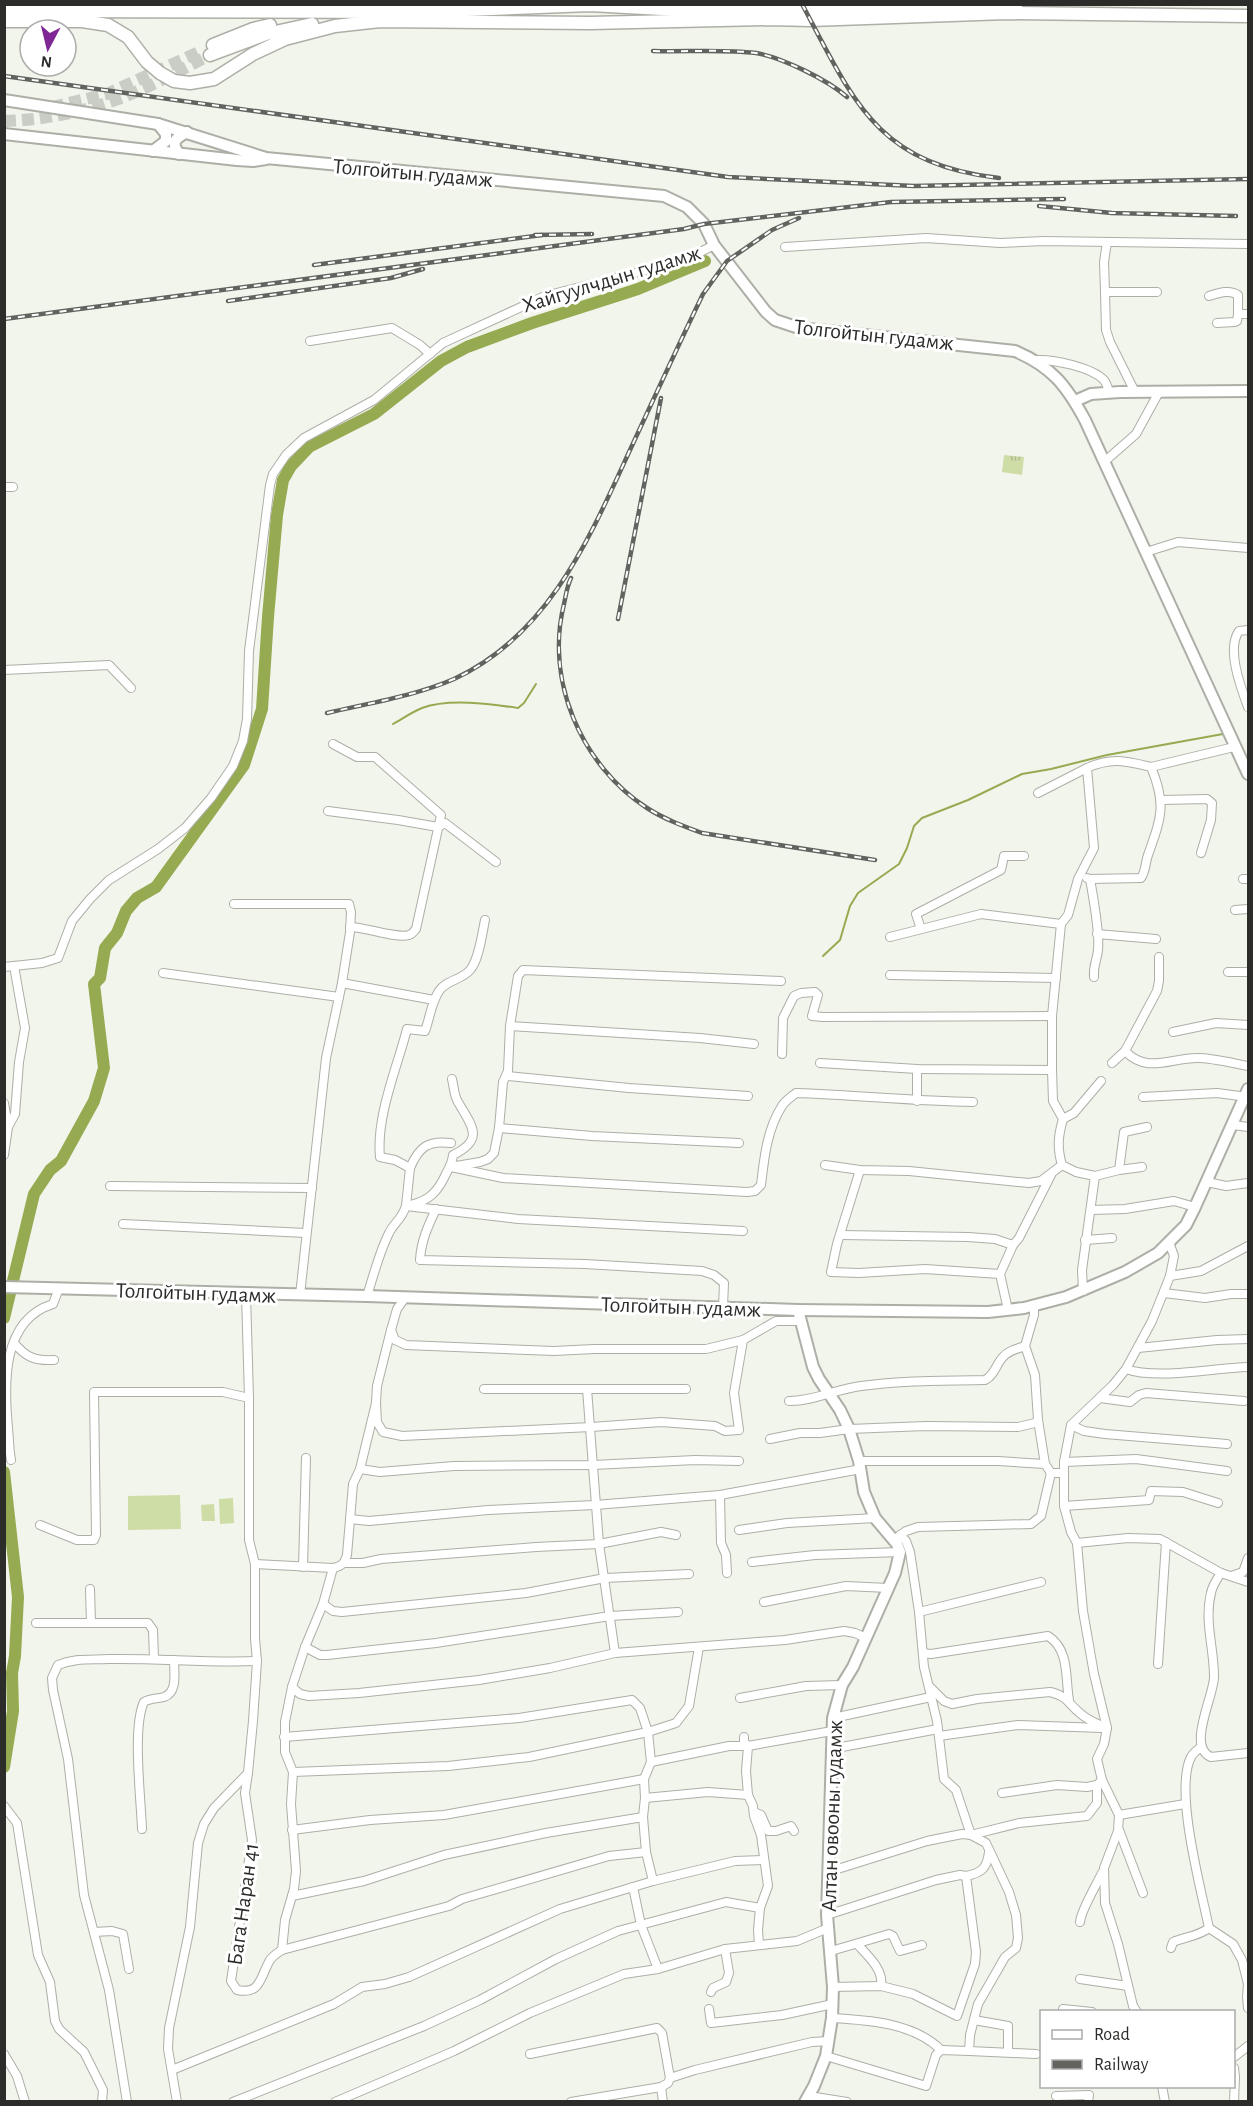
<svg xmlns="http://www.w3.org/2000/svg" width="1253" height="2106" font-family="'Alegreya Sans',sans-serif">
<defs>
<pattern id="grass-tufts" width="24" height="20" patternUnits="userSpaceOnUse" patternTransform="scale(1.5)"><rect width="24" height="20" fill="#cedca6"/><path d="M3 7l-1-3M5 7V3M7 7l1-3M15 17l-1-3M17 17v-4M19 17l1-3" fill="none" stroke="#b1bd8f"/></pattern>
</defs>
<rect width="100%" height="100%" fill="#f2f5ec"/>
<polygon fill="url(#grass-tufts)" points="1004,455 1024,457 1022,475 1002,472"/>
<g fill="#cedca6">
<polygon points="180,1495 181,1529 128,1530 128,1496"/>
<polygon points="233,1498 234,1523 220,1524 219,1499"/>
<polygon points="214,1504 215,1521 202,1521 201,1505"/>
</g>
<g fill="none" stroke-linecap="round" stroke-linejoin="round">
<g stroke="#96aa51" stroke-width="2">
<path d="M393,724C402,719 412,712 422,708C449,698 490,704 518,708L524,703L536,684"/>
<polyline points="823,956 840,940 850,906 858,893 899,864 907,848 914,826 922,818 968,800 1022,774 1051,769 1107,755 1223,734"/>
</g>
<g stroke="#96aa51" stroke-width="12">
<polyline points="4,1318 34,1194 50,1170 61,1161 94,1101 104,1068 94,984 100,978 105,948 117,933 126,911 137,898 156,887 244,765 262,709 268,617 277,515 283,480 291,466 309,447 374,414 441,361 467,347 532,323 638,289 705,261"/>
<polyline points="4,1472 18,1597 15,1656 12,1673 13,1711 4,1767"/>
</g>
<g stroke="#cacdc5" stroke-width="12" stroke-dasharray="12 6" stroke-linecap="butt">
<polyline points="52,107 107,94 201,51"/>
<path d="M4,121C47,120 92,110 131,94C158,83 184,68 210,55"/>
</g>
<defs>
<g id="minor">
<polyline points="785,247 926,238 1000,243 1044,241 1248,244"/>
<polyline points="1105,292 1104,262 1107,242"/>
<path d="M1209,296C1219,293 1229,289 1238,295V314H1248"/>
<polyline points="1217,323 1235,322 1237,321 1238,314"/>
<polyline points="310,341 392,328 420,345 430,354"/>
<path d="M1036,360C1053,359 1091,367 1104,380C1107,384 1108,388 1109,393"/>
<polyline points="1135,392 1110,342 1106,330 1105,292 1157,292"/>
<polyline points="1104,462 1136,434 1159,392"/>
<polyline points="4,487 13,487"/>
<polyline points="1146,552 1178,542 1248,548"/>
<path d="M1248,630L1239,631C1226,649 1241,688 1248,707"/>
<polyline points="4,670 109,665 131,688"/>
<path d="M333,744L357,757H375L441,815L416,929C413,932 413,934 409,935C397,939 365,927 350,927"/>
<polyline points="1151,767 1234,747"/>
<polyline points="1038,793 1087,768"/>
<polyline points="1161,800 1207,799 1212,803 1211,820 1201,853"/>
<polyline points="328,811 398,820 438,827 445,823 496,862"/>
<path d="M1087,878L1090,879C1093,896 1100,933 1098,950C1097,961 1093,964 1094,977"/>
<polyline points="1243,879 1248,879"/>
<polyline points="234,904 349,904 351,912 350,932 342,983 326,1058 300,1295"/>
<polyline points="1235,910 1248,909"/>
<path d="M485,920C482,934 479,960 470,970C462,980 446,980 439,991C431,1003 430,1018 425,1031L407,1029C397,1068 376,1116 380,1157L395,1160L410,1168L406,1206L518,1219L743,1231"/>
<polyline points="921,929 916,914 1001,870 1004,856 1024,856"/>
<polyline points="1097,934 1156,939"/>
<polyline points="890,937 981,914 1061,924"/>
<polyline points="4,967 42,963 58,958 72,921 90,899 109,880 158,849 185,828 211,798 233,766 243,741 247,719 249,651 270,485 273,474 286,455 304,438 374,400 443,343 545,296 685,260 714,245"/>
<polyline points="1228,972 1248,972"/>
<polyline points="163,973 339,997"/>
<polyline points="890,975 1056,978"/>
<polyline points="342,983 434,1000"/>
<polyline points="510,1026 700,1038 754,1044"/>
<polyline points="1173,1032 1216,1023 1248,1025"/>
<path d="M1125,1051C1147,1074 1170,1058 1197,1058C1213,1058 1232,1063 1248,1066"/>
<polyline points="782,1054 783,1018 794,996 801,993 815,992 818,995 812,1016 823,1017 1052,1016"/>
<polyline points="820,1063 917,1069 1052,1070"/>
<polyline points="1112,1063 1125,1051 1157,991 1159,981 1159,957"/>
<polyline points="507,1076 629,1088 748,1096"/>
<polyline points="1143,1097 1217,1093 1247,1097"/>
<polyline points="917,1101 917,1069"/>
<polyline points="4,1103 8,1127 4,1155"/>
<polyline points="1063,1119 1074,1113 1101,1081"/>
<polyline points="1233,1125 1248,1127"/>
<polyline points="8,1127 15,1114 19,1062 25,1028 14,966"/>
<polyline points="499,1128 592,1136 739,1143"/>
<polyline points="825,1165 860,1170 909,1171 1029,1183 1041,1181 1062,1165"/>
<polyline points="456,1166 480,1162 488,1159 494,1153 499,1128 503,1082 508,1071 510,1026 518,976 523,970 781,981"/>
<path d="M451,1167L503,1178L747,1192L755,1191L761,1185C764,1159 767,1129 782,1106C785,1101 791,1097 796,1093C855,1095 914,1101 973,1102"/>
<path d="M410,1168C419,1147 428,1140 451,1143"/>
<polyline points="860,1170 837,1244 831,1272 859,1273 925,1269 1000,1274"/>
<polyline points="1119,1170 1142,1167"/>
<polyline points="1095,1176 1119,1170 1124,1132 1147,1127"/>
<polyline points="1207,1182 1226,1186 1248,1183"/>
<polyline points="110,1186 312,1188"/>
<path d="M436,1209C428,1226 421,1241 420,1260L585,1264L702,1271L714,1275L724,1283L723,1307"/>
<polyline points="1091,1210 1125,1209 1174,1201 1195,1207"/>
<polyline points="123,1224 306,1233"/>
<polyline points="841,1235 968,1237 995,1239 1013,1245"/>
<polyline points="1085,1240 1112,1238"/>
<polyline points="1170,1276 1201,1271 1248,1246"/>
<path d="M1083,1291L1082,1270L1095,1176L1076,1172L1062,1165C1057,1148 1058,1136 1063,1119L1053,1101L1052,1070V1016L1061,924L1068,915L1078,879L1094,848L1087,768C1112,757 1126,761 1151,767C1167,805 1161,818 1148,855C1145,863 1146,871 1141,878L1090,879"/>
<polyline points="1164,1293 1205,1298 1231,1294 1248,1294"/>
<path d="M367,1296C374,1274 379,1253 389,1233C394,1222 401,1221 406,1206C425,1202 435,1196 444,1178C448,1169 452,1165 453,1155C486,1139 471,1125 458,1102C454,1096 454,1087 452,1079"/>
<polyline points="1034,1306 1034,1315 1025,1346 1035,1375 1038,1420 1045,1464"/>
<polyline points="1008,1310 1000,1274 1013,1245 1019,1238 1051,1175"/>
<polyline points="391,1330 395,1340 406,1345 554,1351 594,1349 706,1349 743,1340"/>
<path d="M14,1343C26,1357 34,1361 54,1360"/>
<polyline points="1138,1348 1217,1340 1248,1339"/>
<path d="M1126,1369C1157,1380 1213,1368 1248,1367"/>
<polyline points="484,1389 686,1389"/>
<polyline points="587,1389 599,1544 615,1653"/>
<polyline points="1100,1398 1130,1402 1139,1395 1146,1393 1244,1401"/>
<path d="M789,1401C815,1401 836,1389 861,1386C902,1380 944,1381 985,1380C995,1375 996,1364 1003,1357C1009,1350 1017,1349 1025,1346"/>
<polyline points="376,1403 377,1422 383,1432 402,1436 591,1427 661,1422 715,1426 725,1431 739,1430 734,1393 743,1340 776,1321 800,1321"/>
<polyline points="1071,1425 1084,1431 1105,1434 1227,1444"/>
<polyline points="770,1439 800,1433 820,1433 849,1429 926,1426 1018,1427 1035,1423 1038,1420"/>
<path d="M11,1460C9,1449 9,1438 8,1428C4,1385 1,1320 53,1304L59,1288"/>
<polyline points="859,1461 998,1461 1045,1464 1051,1473"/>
<polyline points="1064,1462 1136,1459 1227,1471"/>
<polyline points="360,1469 380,1472 454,1466 593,1465 695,1460 739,1461"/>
<polyline points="720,1495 721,1543 726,1555 727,1573"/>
<polyline points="1064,1506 1149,1500 1151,1491 1183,1492 1218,1503"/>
<polyline points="350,1519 369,1521 488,1510 595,1505 720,1495 861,1469"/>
<polyline points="40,1525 77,1540 94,1540 96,1535 94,1392 223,1392 249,1398"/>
<polyline points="739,1530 787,1523 875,1518"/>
<polyline points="900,1535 906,1541 910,1552 919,1612 924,1667 937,1721 944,1779 956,1790 971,1835 1019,1823 1087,1816 1097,1803 1097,1785 1102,1780"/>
<polyline points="898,1537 906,1531 918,1527 1031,1524 1041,1516 1051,1473 1063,1473"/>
<polyline points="1077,1543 1128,1538 1160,1539 1221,1573 1248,1582"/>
<polyline points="752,1562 815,1555 900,1552"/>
<polyline points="344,1563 363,1563 381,1559 536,1547 599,1544 661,1532 676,1535"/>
<polyline points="303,1567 306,1458"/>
<path d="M333,1568C342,1566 344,1564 347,1555L353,1484L360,1469L376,1403L377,1386L391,1330L397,1309L405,1298"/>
<path d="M1221,1573C1217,1579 1212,1586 1211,1593C1204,1621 1214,1648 1214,1676C1215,1694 1186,1747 1211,1757L1248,1753"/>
<polyline points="1231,1576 1243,1572 1248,1558"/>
<polyline points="90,1589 91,1623"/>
<polyline points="764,1602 846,1586 888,1588"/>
<polyline points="323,1604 333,1611 342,1612 526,1593 605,1578 689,1574"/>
<polyline points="919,1612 1041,1582"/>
<polyline points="36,1623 148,1623 153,1630 154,1659"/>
<polyline points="305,1647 320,1655 327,1655 436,1643 610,1616 678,1612"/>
<path d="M923,1653L931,1654L1048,1636C1070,1650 1065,1678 1069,1700"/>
<polyline points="1158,1664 1166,1542"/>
<polyline points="292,1687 300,1694 309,1696 359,1693 479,1680 550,1668 615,1653 785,1640 844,1631 855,1633 866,1638"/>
<path d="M930,1687L944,1701L952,1704L977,1699L1050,1692C1068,1696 1068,1704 1081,1714C1089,1721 1098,1724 1107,1728"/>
<polyline points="740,1698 806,1686 842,1685"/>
<polyline points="833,1718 931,1697"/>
<polyline points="939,1736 1018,1725 1102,1728"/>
<polyline points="284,1737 519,1718 632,1700 640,1708 648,1732 651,1762 644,1779 645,1798 643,1817 646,1852 653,1881"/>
<polyline points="744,1737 744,1742 748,1746 746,1771 748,1795 753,1806 754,1816 761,1835 768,1886 760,1908 758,1930 759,1945"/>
<path d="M1201,1747C1197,1750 1193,1753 1191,1757C1174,1790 1201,1889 1209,1928L1233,1944L1242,1960L1248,1984"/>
<polyline points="831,1749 938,1729"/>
<polyline points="651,1762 729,1746 748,1746 832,1731"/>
<polyline points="293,1772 448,1766 529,1757 648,1732 676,1723 689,1706 699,1647"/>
<path d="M248,1773L245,1793L252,1840L231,1981L237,1990C261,1995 260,1977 270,1960C273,1956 277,1953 282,1950L285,1920L294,1889L296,1871L291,1804L293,1772L285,1752V1722L292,1687L305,1647L323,1604L333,1568L255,1564"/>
<polyline points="1002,1793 1057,1785 1087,1787 1097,1785"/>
<polyline points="645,1798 708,1792 748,1795"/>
<polyline points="4,1806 17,1823 38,1955 50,1982 55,2021 59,2029 84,2052 103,2090 102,2102"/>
<polyline points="754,1812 761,1815 768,1831 776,1831 791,1826 794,1831"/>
<polyline points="1119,1815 1185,1804"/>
<path d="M142,1829C141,1799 132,1727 144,1702C150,1698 157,1699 164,1697C178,1692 174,1673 174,1660"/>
<polyline points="292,1830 370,1820 444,1815 644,1779"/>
<polyline points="1119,1830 1143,1893"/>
<polyline points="633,1887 641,1925 658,1969"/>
<polyline points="292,1896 364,1881 444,1855 546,1833 643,1817"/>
<polyline points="827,1915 936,1880 960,1875 966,1876"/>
<path d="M1080,1922C1081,1910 1096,1886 1102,1873"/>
<polyline points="94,1932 112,1931 123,1934 129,1969"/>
<path d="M858,1945C868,1956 884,1970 881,1986"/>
<path d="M1171,1948L1173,1942C1185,1937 1199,1936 1209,1928"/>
<polyline points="282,1950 449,1906 462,1899 609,1856 646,1852"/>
<polyline points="831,1951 889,1934 893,1936 900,1951 922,1945"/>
<polyline points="1080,1979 1128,1986"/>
<polyline points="1248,1984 1247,1997 1248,2008"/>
<path d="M833,1987L881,1986L913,1994L957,2016L975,1964L976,1952L966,1876C982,1873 987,1868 989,1852"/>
<polyline points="711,1992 713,1988 726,1982 729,1973 725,1949"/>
<polyline points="709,2009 711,2023 782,2015 833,2004"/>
<polyline points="1063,2009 1092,2012"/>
<polyline points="1137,2012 1133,2006 1118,1944 1105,1903 1104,1868 1118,1831 1119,1815 1102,1780 1097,1759 1104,1744 1107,1728 1094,1674 1083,1611 1077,1543 1071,1532 1064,1506 1064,1462 1071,1425 1113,1385 1126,1369 1152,1321 1170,1276 1174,1256 1169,1242"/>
<path d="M832,2018C869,2020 914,2023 941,2050"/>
<polyline points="974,2020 1008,2026 1008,2052"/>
<polyline points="969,2051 1036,2054"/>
<polyline points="4,2054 17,2076 25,2102"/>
<polyline points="530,2054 657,2028 662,2033 670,2078"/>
<polyline points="826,2056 926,2086 936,2055 941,2050 969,2051 970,2035 978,2004 1005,1957 1016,1948 1018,1938 1016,1915 1009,1892 986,1843 971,1835 962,1834 927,1841 828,1872"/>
<polyline points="1234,2057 1248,2046"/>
<polyline points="1234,2068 1235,2077 1234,2102"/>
<polyline points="172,2070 334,2004 362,1987 385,1984 409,1977 560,1909 653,1881 735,1861 763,1860"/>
<polyline points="1162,2086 1165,2102"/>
<polyline points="661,2087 663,2102"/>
<polyline points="809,2096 847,2102"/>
<polyline points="1056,2096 1089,2095 1088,2102"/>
<path d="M127,2102L109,1990L84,1895L68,1759L53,1690L52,1678L58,1665C74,1658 91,1660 108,1659C158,1658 207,1663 257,1661"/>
<polyline points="177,2102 168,2049 169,2028 190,1927 198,1843 204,1824 214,1808 248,1773 253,1721 257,1661 255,1639 255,1564 249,1540 249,1398 246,1294"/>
<polyline points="233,2102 424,2026 480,2000 556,1959 618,1931 726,1902 760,1908"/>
<polyline points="335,2102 454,2051 530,2013 624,1974 658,1969 725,1949 797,1941 828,1928"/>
<polyline points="571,2102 661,2087 668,2083 670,2078 695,2070 812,2042 829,2041"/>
</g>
<g id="major">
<path d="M4,100L158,124L266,158L664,196L687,207L704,224L714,245L766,312L775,320L799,328L1015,351C1052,367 1066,385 1085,420L1248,774"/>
<polyline points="4,134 237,160 253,161 266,159"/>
<polyline points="153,151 166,141 166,134 158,124"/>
<path d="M179,154C171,142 174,139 187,132"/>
<polyline points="1075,401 1091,394 1120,392 1248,391"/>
<polyline points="4,1287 367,1296 798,1310 988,1312 1024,1308 1066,1297 1125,1272 1158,1253 1186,1225 1195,1207 1248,1089"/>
<polyline points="798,1310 813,1367 819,1379 840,1410 849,1429 859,1461 864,1492 875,1518 897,1544 900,1552 895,1573 853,1667 842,1685 833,1718 827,1915 833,1987 832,2018 826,2056 814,2086 805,2102"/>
</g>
<g id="highway">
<polyline points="4,11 418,12 590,5 717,12 1016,6"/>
<polyline points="4,21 82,21 108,25 128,37 147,62 160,73 174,81 190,83 214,79 253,54 285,39 335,26 380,21 590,23 768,19 811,20 1006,13 1248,16"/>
<polyline points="213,45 253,29 270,25"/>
<polyline points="210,55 266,34 312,24"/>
</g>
</defs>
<use href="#minor" stroke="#adafa7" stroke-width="10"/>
<use href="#major" stroke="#adafa7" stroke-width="14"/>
<use href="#highway" stroke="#adafa7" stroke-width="15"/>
<use href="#minor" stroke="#fff" stroke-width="8"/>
<use href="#major" stroke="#fff" stroke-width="10"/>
<use href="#highway" stroke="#fff" stroke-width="12"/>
<defs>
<g id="rail">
<path d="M802,4C854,102 877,164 999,178"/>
<path d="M653,51C687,52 722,49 756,53C781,57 828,80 847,97"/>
<polyline points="4,76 728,177 914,186 1248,179"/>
<polyline points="1039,206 1112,213 1236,216"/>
<polyline points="535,235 592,234"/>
<polyline points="314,265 542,235"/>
<polyline points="228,301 391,278 423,269"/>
<polyline points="4,319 585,242 684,229 704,224 891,202 1064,199"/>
<path d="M571,578C567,586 566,595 564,604C545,681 581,765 647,808C664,819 683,826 702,833L875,860"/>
<polyline points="618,619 661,398"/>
<path d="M327,713C369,703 415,696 454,679C549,635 589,539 630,450C654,398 678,346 703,294L727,261L772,230L799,218"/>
</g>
</defs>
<use href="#rail" stroke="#61635e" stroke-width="4.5"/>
<use href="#rail" stroke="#fff" stroke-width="2" stroke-dasharray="7" stroke-linecap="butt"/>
</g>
<g text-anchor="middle" stroke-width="6" stroke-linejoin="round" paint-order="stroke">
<g font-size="22" fill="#2c2d2a" stroke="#fff">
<text transform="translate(413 172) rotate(5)" y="8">Толгойтын гудамж</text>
<text transform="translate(611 278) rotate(-17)" y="8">Хайгуулчдын гудамж</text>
<text transform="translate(874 334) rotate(6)" y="8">Толгойтын гудамж</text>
<text transform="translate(196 1292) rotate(2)" y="8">Толгойтын гудамж</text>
<text transform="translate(681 1306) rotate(2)" y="8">Толгойтын гудамж</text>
<text transform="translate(831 1816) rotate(-88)" y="8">Алтан овооны гудамж</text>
<text transform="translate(242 1904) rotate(-82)" y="8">Бага Наран 41</text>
</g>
</g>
<rect width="1253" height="2106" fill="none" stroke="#2c2d2a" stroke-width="12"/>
<rect x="1040" y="2010" width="195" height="78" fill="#ffffff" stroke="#ababaa" stroke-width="1.5"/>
<rect x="1052" y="2030" width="30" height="9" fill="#ffffff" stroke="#ababaa" stroke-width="1.5"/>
<text x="1094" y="2040" font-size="18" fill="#2c2d2a">Road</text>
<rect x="1052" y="2060" width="30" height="9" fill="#61635e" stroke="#ababaa" stroke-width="1.5"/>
<text x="1094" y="2070" font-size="18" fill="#2c2d2a">Railway</text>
<g transform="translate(48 48) rotate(187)"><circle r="28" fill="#ffffff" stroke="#ababaa" stroke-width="1.5"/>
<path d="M0-4.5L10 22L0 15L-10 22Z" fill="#7f2794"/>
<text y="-9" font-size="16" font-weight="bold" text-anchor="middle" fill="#2c2d2a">N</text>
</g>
</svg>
